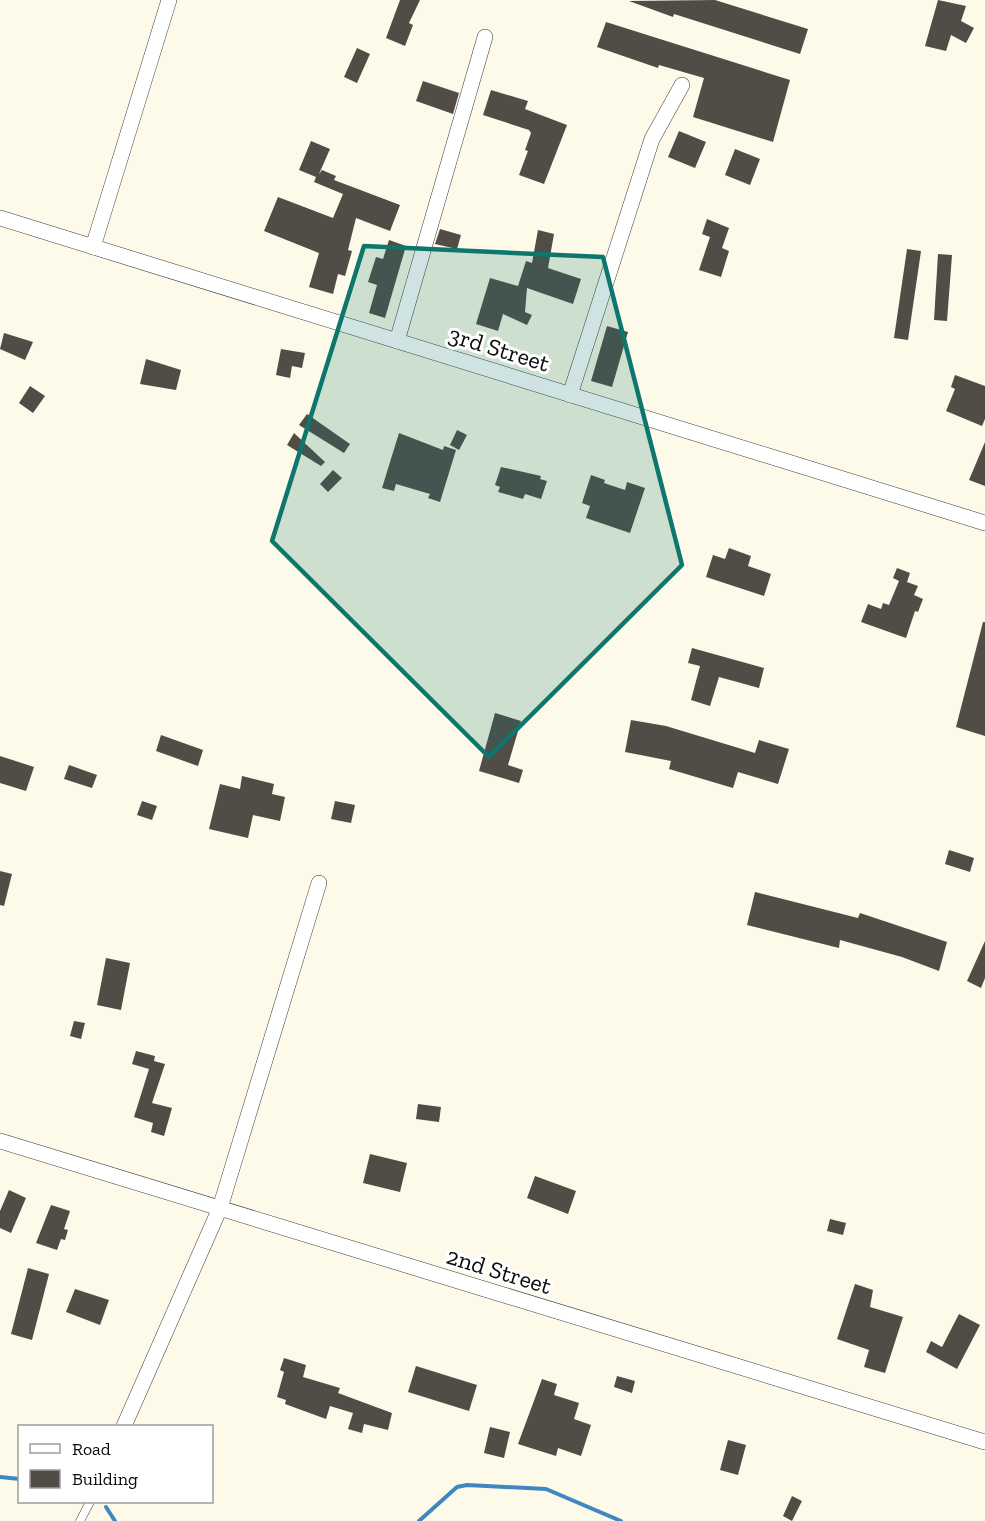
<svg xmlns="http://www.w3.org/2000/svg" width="985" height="1521" font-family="'Zilla Slab',serif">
<rect width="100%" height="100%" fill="#fdfae9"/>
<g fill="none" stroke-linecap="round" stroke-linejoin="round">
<g stroke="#3f87c1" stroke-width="4">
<polyline points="0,1477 20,1479"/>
<polyline points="106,1507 115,1521"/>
<polyline points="419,1521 457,1487 467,1485 546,1489 621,1521"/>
</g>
</g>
<g fill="#524c47">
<polygon points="400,0 420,0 409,23 413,25 405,46 386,38"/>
<polygon points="715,0 808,29 800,54 674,14 673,17 629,1"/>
<polygon points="938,0 966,6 961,21 974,28 966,43 951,35 946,51 925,46"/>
<polygon points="606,22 790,80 773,142 693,117 704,78 659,65 658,68 597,47"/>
<polygon points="357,48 370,54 357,83 344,77"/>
<polygon points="423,81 459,93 453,114 416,101"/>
<polygon points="491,90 528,101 525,109 567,125 544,184 519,175 528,151 525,150 531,133 529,130 483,115"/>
<polygon points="679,131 706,142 695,168 668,157"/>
<polygon points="311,141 330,149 319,174 322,170 336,176 334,180 400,205 390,231 356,218 348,250 352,251 345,276 338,274 333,294 309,287 319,253 264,231 278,197 333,218 343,194 314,182 316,177 299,170"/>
<polygon points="735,149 760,159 750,185 725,175"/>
<polygon points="707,219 729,228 722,248 729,251 721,277 699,270 710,237 702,234"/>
<polygon points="440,229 461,235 457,249 435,244"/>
<polygon points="538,230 554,234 548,268 581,279 573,304 527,288 525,312 532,315 527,325 503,314 498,331 476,324 490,278 518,286 526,261 532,263"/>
<polygon points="389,240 406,246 385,318 369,313 377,285 368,282 376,257 383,259"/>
<polygon points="907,249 921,251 908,340 894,338"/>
<polygon points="938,254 952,255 947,321 934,320"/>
<polygon points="607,326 628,332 612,387 591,381"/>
<polygon points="4,333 33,342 25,360 0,349"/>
<polygon points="281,349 305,353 302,368 292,366 290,378 276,375"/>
<polygon points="146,359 181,370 176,390 140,384"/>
<polygon points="955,375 985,386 985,419 982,426 946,411 955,389 951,387"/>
<polygon points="30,386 45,396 33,413 19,403"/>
<polygon points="307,414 350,444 344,453 299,425"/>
<polygon points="457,430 467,435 459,450 450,445"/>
<polygon points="294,433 325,462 321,466 287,445"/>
<polygon points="399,433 443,450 444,446 456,450 440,502 428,498 430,494 396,484 394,491 382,488"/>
<polygon points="985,442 985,486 969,480"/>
<polygon points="501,467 541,476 540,479 547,481 541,499 525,494 523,499 498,492 500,487 495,485"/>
<polygon points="333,470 342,478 328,492 320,484"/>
<polygon points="591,475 605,480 604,483 625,490 627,482 645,488 630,533 586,518 590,506 582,503"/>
<polygon points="729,548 751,556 748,566 771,574 764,596 706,577 713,555 725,559"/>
<polygon points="897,568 910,573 907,582 918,586 914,595 923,599 918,612 915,611 906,638 861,622 868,604 881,609 883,603 889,605 899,581 893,578"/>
<polygon points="983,622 985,622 985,736 956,727"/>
<polygon points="692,648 764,668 759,688 719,677 710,706 691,700 700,666 688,663"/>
<polygon points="495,713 521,721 508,765 523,770 519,783 479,771"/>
<polygon points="631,720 666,726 755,753 759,740 789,749 778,784 738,772 733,788 669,769 671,761 625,752"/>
<polygon points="161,735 203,750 198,766 156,751"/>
<polygon points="0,756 34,767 26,791 0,783"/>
<polygon points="69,765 97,775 92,788 64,779"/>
<polygon points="242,776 274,784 272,794 285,797 280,821 253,815 248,838 209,829 220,784 240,789"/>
<polygon points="142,801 157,806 152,820 137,815"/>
<polygon points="335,801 355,805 351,823 331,819"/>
<polygon points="949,850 974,858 970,872 945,864"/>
<polygon points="0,871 12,874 4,906 0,905"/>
<polygon points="755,892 858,918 860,913 947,942 939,971 902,957 840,940 839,948 747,925"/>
<polygon points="985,941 985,978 981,988 967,981"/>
<polygon points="106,958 130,963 121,1010 97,1005"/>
<polygon points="74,1021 85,1023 81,1039 70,1036"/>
<polygon points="136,1051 155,1056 154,1061 165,1064 152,1103 172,1108 164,1136 151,1132 153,1123 134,1117 149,1069 132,1064"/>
<polygon points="418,1104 441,1107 439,1122 416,1119"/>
<polygon points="370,1154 407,1163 400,1192 363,1183"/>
<polygon points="535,1176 576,1191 568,1214 527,1198"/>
<polygon points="9,1190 26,1198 11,1233 0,1228 0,1211"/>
<polygon points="51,1205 70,1211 64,1229 68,1230 65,1240 61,1239 57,1250 36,1243"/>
<polygon points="830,1219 846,1223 843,1235 827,1231"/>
<polygon points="28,1268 49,1274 32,1340 11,1334"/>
<polygon points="855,1284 873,1290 870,1307 903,1317 885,1373 864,1367 869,1350 837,1339"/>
<polygon points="75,1289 109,1300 100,1325 66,1312"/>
<polygon points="959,1314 980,1325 957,1369 926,1352 931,1341 942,1347"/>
<polygon points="284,1358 306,1365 303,1377 340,1388 338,1393 392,1413 388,1430 364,1424 362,1433 348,1429 353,1413 330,1406 326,1419 285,1404 286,1400 277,1397 284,1372 280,1370"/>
<polygon points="416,1366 477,1385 469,1411 408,1392"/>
<polygon points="617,1376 635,1381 632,1393 614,1387"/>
<polygon points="542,1379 557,1384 554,1395 579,1403 574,1419 591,1425 581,1456 558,1448 556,1456 518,1444"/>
<polygon points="490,1427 510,1432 504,1458 484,1453"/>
<polygon points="728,1440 746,1445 738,1475 720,1470"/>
<polygon points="792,1496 802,1501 792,1521 783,1516"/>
</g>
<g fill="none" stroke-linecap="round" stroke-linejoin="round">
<defs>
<polyline id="service" points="80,1521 90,1502"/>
<g id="minor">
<polyline points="0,218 985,523"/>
<polyline points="93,247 169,0"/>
<polyline points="397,341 485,37"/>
<polyline points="570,395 652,139 682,85"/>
<polyline points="0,1141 985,1442"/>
<polyline points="124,1426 220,1208 319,883"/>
</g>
</defs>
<use href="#service" stroke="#3d3d3d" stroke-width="9"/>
<use href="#minor" stroke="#3d3d3d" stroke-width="16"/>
<use href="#service" stroke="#fff" stroke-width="8"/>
<use href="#minor" stroke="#fff" stroke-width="15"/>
</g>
<path fill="#0f766e" fill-opacity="0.2" stroke="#0f766e" stroke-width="4.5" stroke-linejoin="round" d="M364,246L603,257L682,565L489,757L272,541Z"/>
<g text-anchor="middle" stroke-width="6" stroke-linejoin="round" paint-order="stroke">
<g font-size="24" fill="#0a0a0a" stroke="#fff">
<text transform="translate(499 349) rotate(17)" y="8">3rd Street</text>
<text transform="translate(499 1271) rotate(17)" y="8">2nd Street</text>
</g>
</g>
<rect x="18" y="1425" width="195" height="78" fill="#ffffff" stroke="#9d9d9d" stroke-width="1.5"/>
<rect x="30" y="1444" width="30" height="9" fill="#ffffff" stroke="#9d9d9d" stroke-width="1.5"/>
<text x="72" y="1455" font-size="18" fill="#0a0a0a">Road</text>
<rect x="30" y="1470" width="30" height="18" fill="#524c47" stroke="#9d9d9d" stroke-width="1.5"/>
<text x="72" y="1485" font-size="18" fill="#0a0a0a">Building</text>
</svg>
